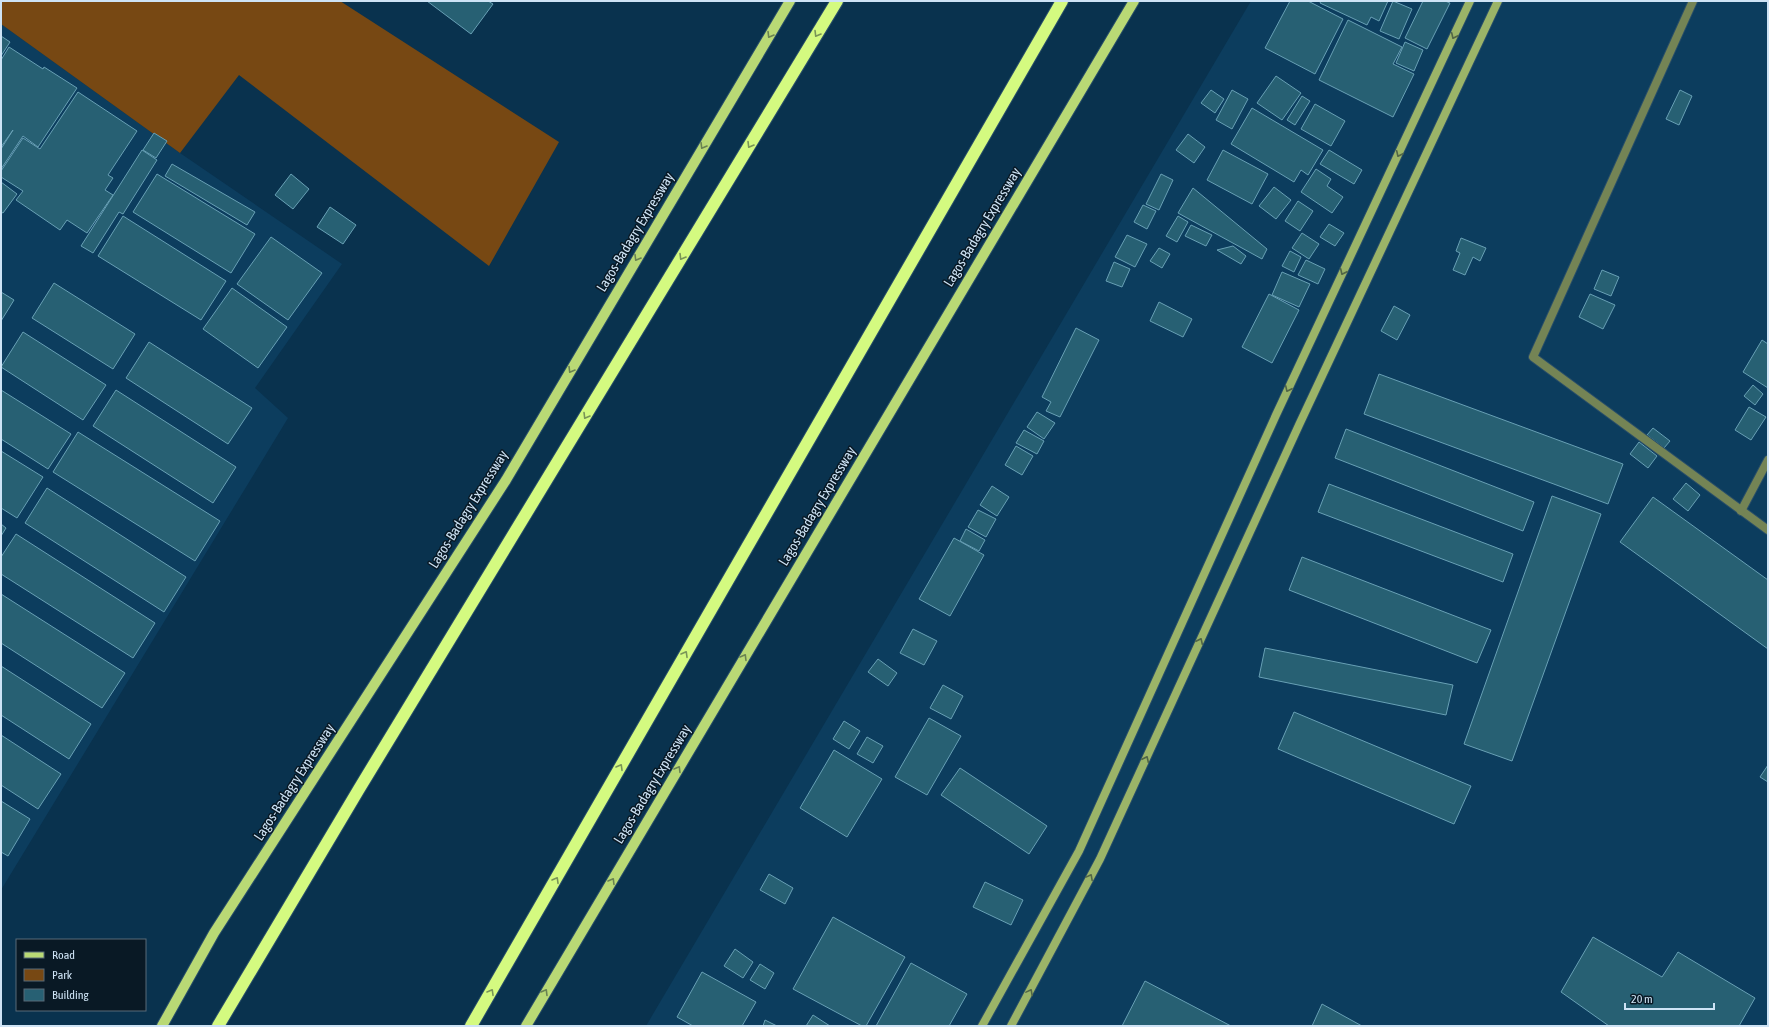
<svg xmlns="http://www.w3.org/2000/svg" width="1769" height="1027" font-family="'Asap Condensed',sans-serif">
<rect width="100%" height="100%" fill="#09324e"/>
<g fill="#0c3d5e">
<polygon points="1251,1 1768,1 1768,1026 646,1026"/>
<polygon points="1,24 180,153 342,264 255,388 288,418 1,890"/>
</g>
<polygon fill="#774813" points="1,1 340,1 559,142 489,266 239,75 180,153 1,24"/>
<g fill="#276073" stroke="#68a0b5">
<polygon points="427,1 488,1 493,4 471,34"/>
<polygon points="1290,1 1308,1 1343,19 1315,74 1265,48"/>
<polygon points="1321,1 1388,1 1379,21 1371,17 1367,25 1320,3"/>
<polygon points="1393,1 1412,9 1399,39 1380,31"/>
<polygon points="1423,1 1445,1 1450,3 1427,49 1405,38"/>
<polygon points="1348,20 1402,47 1393,64 1414,74 1393,117 1319,80"/>
<polygon points="1,36 10,42 1,56"/>
<polygon points="1405,42 1423,50 1414,71 1396,63"/>
<polygon points="9,47 43,69 44,67 77,88 38,147 23,136 1,169 1,149 13,130 1,147 1,60"/>
<polygon points="1276,76 1301,93 1282,120 1257,103"/>
<polygon points="1211,90 1224,99 1215,113 1201,103"/>
<polygon points="1232,90 1248,99 1232,129 1216,120"/>
<polygon points="1680,90 1692,96 1679,125 1666,119"/>
<polygon points="78,92 137,131 108,175 113,178 105,190 113,195 87,233 67,220 60,230 16,200 23,191 1,177 1,171 23,138 40,149"/>
<polygon points="1302,96 1310,101 1295,125 1287,120"/>
<polygon points="1315,104 1345,121 1331,146 1301,129"/>
<polygon points="1252,108 1323,150 1308,175 1301,170 1294,182 1231,144"/>
<polygon points="154,133 167,141 156,158 143,150"/>
<polygon points="1188,134 1205,147 1194,163 1176,150"/>
<polygon points="142,150 157,160 123,214 119,212 93,253 81,246"/>
<polygon points="1223,150 1268,174 1252,204 1207,180"/>
<polygon points="1329,150 1362,170 1354,184 1320,164"/>
<polygon points="172,164 255,212 247,225 165,176"/>
<polygon points="1316,169 1331,179 1327,186 1343,197 1332,213 1301,192"/>
<polygon points="157,174 255,234 231,273 133,212"/>
<polygon points="291,174 309,189 293,209 275,195"/>
<polygon points="1161,174 1173,180 1159,210 1146,204"/>
<polygon points="1,182 17,194 3,213 1,212"/>
<polygon points="1274,187 1291,200 1276,219 1259,206"/>
<polygon points="1193,188 1267,249 1262,259 1178,213"/>
<polygon points="1298,201 1313,211 1300,231 1285,221"/>
<polygon points="1143,205 1156,211 1147,229 1134,222"/>
<polygon points="330,207 356,225 343,244 317,227"/>
<polygon points="123,216 226,281 201,320 98,256"/>
<polygon points="1178,216 1188,222 1177,242 1166,236"/>
<polygon points="1329,224 1344,233 1335,246 1320,237"/>
<polygon points="1191,225 1212,235 1206,246 1185,236"/>
<polygon points="1302,233 1319,244 1309,259 1292,248"/>
<polygon points="1127,235 1147,244 1135,267 1115,257"/>
<polygon points="271,237 322,273 288,320 237,284"/>
<polygon points="1461,238 1486,248 1480,261 1473,257 1465,275 1453,270 1460,253 1456,251"/>
<polygon points="1233,246 1246,256 1241,264 1217,250"/>
<polygon points="1159,248 1170,254 1162,268 1150,261"/>
<polygon points="1290,251 1301,257 1294,272 1282,266"/>
<polygon points="1306,260 1325,269 1318,284 1298,275"/>
<polygon points="1114,262 1130,269 1122,287 1106,281"/>
<polygon points="1602,270 1619,277 1611,296 1594,289"/>
<polygon points="1282,272 1310,284 1299,307 1272,295"/>
<polygon points="54,283 135,334 113,369 32,318"/>
<polygon points="232,288 287,327 258,368 203,329"/>
<polygon points="1,292 14,300 1,321"/>
<polygon points="1269,294 1299,310 1272,363 1242,347"/>
<polygon points="1590,294 1615,305 1603,329 1579,317"/>
<polygon points="1159,302 1192,319 1183,337 1150,321"/>
<polygon points="1394,306 1410,315 1397,340 1381,331"/>
<polygon points="1076,328 1099,340 1060,417 1046,411 1051,402 1042,397"/>
<polygon points="23,332 106,385 83,420 1,367"/>
<polygon points="1762,340 1768,344 1768,388 1743,372"/>
<polygon points="149,342 252,408 228,444 126,378"/>
<polygon points="1379,374 1623,464 1608,504 1364,414"/>
<polygon points="1753,385 1763,394 1755,405 1744,396"/>
<polygon points="1,390 71,434 48,469 1,439"/>
<polygon points="116,390 236,467 213,503 93,426"/>
<polygon points="1749,407 1766,417 1751,440 1735,430"/>
<polygon points="1037,412 1055,423 1044,439 1027,427"/>
<polygon points="1653,428 1670,441 1664,448 1647,435"/>
<polygon points="1346,429 1534,502 1523,531 1335,458"/>
<polygon points="1024,430 1044,441 1037,454 1016,443"/>
<polygon points="78,432 220,521 195,561 53,472"/>
<polygon points="1639,442 1657,456 1648,468 1630,454"/>
<polygon points="1016,446 1033,456 1022,475 1005,465"/>
<polygon points="1,451 43,477 17,518 1,508"/>
<polygon points="1686,483 1700,495 1688,511 1673,499"/>
<polygon points="1329,484 1513,554 1503,582 1318,512"/>
<polygon points="992,486 1009,497 997,516 980,505"/>
<polygon points="47,488 186,577 164,612 25,523"/>
<polygon points="1552,496 1601,514 1512,761 1464,744"/>
<polygon points="1653,497 1768,580 1768,649 1620,542"/>
<polygon points="978,510 996,519 986,537 968,527"/>
<polygon points="1,524 6,528 1,536"/>
<polygon points="966,529 985,540 979,551 960,541"/>
<polygon points="16,534 155,623 133,658 1,574 1,557"/>
<polygon points="954,538 984,555 950,616 919,599"/>
<polygon points="1302,557 1491,630 1477,663 1289,590"/>
<polygon points="1,594 125,673 102,708 1,643"/>
<polygon points="913,629 937,641 924,665 900,653"/>
<polygon points="1265,648 1453,685 1446,715 1259,677"/>
<polygon points="878,659 897,673 888,686 868,672"/>
<polygon points="1,666 91,724 69,759 1,715"/>
<polygon points="943,685 963,696 951,719 930,708"/>
<polygon points="1294,712 1471,786 1454,824 1278,749"/>
<polygon points="929,718 961,736 927,795 895,777"/>
<polygon points="844,721 860,731 849,749 833,739"/>
<polygon points="1,735 61,774 38,809 1,785"/>
<polygon points="867,737 883,746 873,763 857,754"/>
<polygon points="834,750 882,779 847,837 800,808"/>
<polygon points="1768,765 1768,782 1760,777"/>
<polygon points="960,768 1047,826 1029,854 941,795"/>
<polygon points="1,801 30,819 8,856 1,852"/>
<polygon points="769,874 793,888 785,904 760,890"/>
<polygon points="985,882 1023,900 1011,925 973,907"/>
<polygon points="833,917 905,957 866,1026 862,1026 793,989"/>
<polygon points="1593,937 1662,977 1678,952 1755,998 1739,1026 1609,1026 1561,992"/>
<polygon points="735,949 753,962 743,978 724,966"/>
<polygon points="911,963 967,994 949,1026 876,1026"/>
<polygon points="760,964 774,973 765,989 750,980"/>
<polygon points="702,972 756,1002 742,1026 693,1026 677,1017"/>
<polygon points="1145,981 1231,1026 1122,1026"/>
<polygon points="1322,1004 1362,1026 1312,1026"/>
<polygon points="813,1015 830,1026 806,1026"/>
<polygon points="765,1020 777,1026 763,1026"/>
</g>
<g fill="none" stroke-linecap="round" stroke-linejoin="round">
<defs>
<g id="street">
<polyline points="1693,1 1533,357 1768,530"/>
<polyline points="1741,511 1768,460"/>
</g>
<g id="secondary">
<polyline points="982,1026 1079,851 1276,415 1470,1"/>
<polyline points="1011,1026 1100,859 1299,425 1498,1"/>
</g>
<g id="primary">
<polyline points="162,1026 214,933 506,480 790,1"/>
<polyline points="526,1026 1134,1"/>
</g>
<g id="highway">
<polyline points="218,1026 359,789 837,1"/>
<polyline points="471,1026 1062,1"/>
</g>
</defs>
<use href="#street" stroke="#294e69" stroke-width="10"/>
<use href="#secondary" stroke="#294e69" stroke-width="10"/>
<use href="#primary" stroke="#294e69" stroke-width="12"/>
<use href="#highway" stroke="#294e69" stroke-width="14"/>
<use href="#street" stroke="#748455" stroke-width="8"/>
<use href="#secondary" stroke="#9bb468" stroke-width="8"/>
<use href="#primary" stroke="#b9d975" stroke-width="10"/>
<use href="#highway" stroke="#d4fa80" stroke-width="12"/>
</g>
<defs><path id="oneway-chevron" d="M-2-3.5L2.5 0L-2 3.5" fill="none" stroke-width="1.6" stroke-linecap="round" stroke-linejoin="round"/></defs>
<g stroke="#799557">
<use href="#oneway-chevron" transform="translate(817 34) rotate(121)"/>
<use href="#oneway-chevron" transform="translate(750 145) rotate(121)"/>
<use href="#oneway-chevron" transform="translate(682 257) rotate(121)"/>
<use href="#oneway-chevron" transform="translate(586 416) rotate(121)"/>
<use href="#oneway-chevron" transform="translate(685 654) rotate(-60)"/>
<use href="#oneway-chevron" transform="translate(620 767) rotate(-60)"/>
<use href="#oneway-chevron" transform="translate(556 880) rotate(-60)"/>
<use href="#oneway-chevron" transform="translate(491 992) rotate(-60)"/>
</g>
<g stroke="#6a8351">
<use href="#oneway-chevron" transform="translate(770 35) rotate(121)"/>
<use href="#oneway-chevron" transform="translate(703 146) rotate(121)"/>
<use href="#oneway-chevron" transform="translate(637 258) rotate(121)"/>
<use href="#oneway-chevron" transform="translate(571 370) rotate(121)"/>
<use href="#oneway-chevron" transform="translate(744 657) rotate(-59)"/>
<use href="#oneway-chevron" transform="translate(678 769) rotate(-59)"/>
<use href="#oneway-chevron" transform="translate(612 881) rotate(-59)"/>
<use href="#oneway-chevron" transform="translate(545 992) rotate(-59)"/>
</g>
<g stroke="#526646">
<use href="#oneway-chevron" transform="translate(1454 36) rotate(115)"/>
<use href="#oneway-chevron" transform="translate(1399 154) rotate(115)"/>
<use href="#oneway-chevron" transform="translate(1343 272) rotate(115)"/>
<use href="#oneway-chevron" transform="translate(1288 389) rotate(115)"/>
<use href="#oneway-chevron" transform="translate(1200 641) rotate(-65)"/>
<use href="#oneway-chevron" transform="translate(1146 759) rotate(-65)"/>
<use href="#oneway-chevron" transform="translate(1090 877) rotate(-62)"/>
<use href="#oneway-chevron" transform="translate(1030 992) rotate(-62)"/>
</g>
<g text-anchor="middle" stroke-width="3" stroke-linejoin="round" paint-order="stroke">
<g font-size="14" fill="#cee3f5" stroke="#091925">
<text transform="translate(982 227) rotate(-59)" y="5">Lagos-Badagry Expressway</text>
<text transform="translate(635 232) rotate(-59)" y="5">Lagos-Badagry Expressway</text>
<text transform="translate(817 506) rotate(-59)" y="5">Lagos-Badagry Expressway</text>
<text transform="translate(468 509) rotate(-58)" y="5">Lagos-Badagry Expressway</text>
<text transform="translate(294 782) rotate(-57)" y="5">Lagos-Badagry Expressway</text>
<text transform="translate(652 784) rotate(-59)" y="5">Lagos-Badagry Expressway</text>
</g>
</g>
<rect width="1769" height="1027" fill="none" stroke="#cee3f5" stroke-width="4"/>
<rect x="16" y="939" width="130" height="72" fill="#091925" stroke="#586a78"/>
<rect x="24" y="952" width="20" height="6" fill="#b9d975" stroke="#586a78"/>
<text x="52" y="959" font-size="12" fill="#cee3f5">Road</text>
<rect x="24" y="969" width="20" height="12" fill="#774813" stroke="#586a78"/>
<text x="52" y="979" font-size="12" fill="#cee3f5">Park</text>
<rect x="24" y="989" width="20" height="12" fill="#276073" stroke="#586a78"/>
<text x="52" y="999" font-size="12" fill="#cee3f5">Building</text>
<path d="M1625 1003v6h89v-6" fill="none" stroke="#cee3f5" stroke-width="2"/>
<text x="1631" y="1003" font-size="12" fill="#cee3f5" stroke="#091925" stroke-width="3" paint-order="stroke">20 m</text>
</svg>
